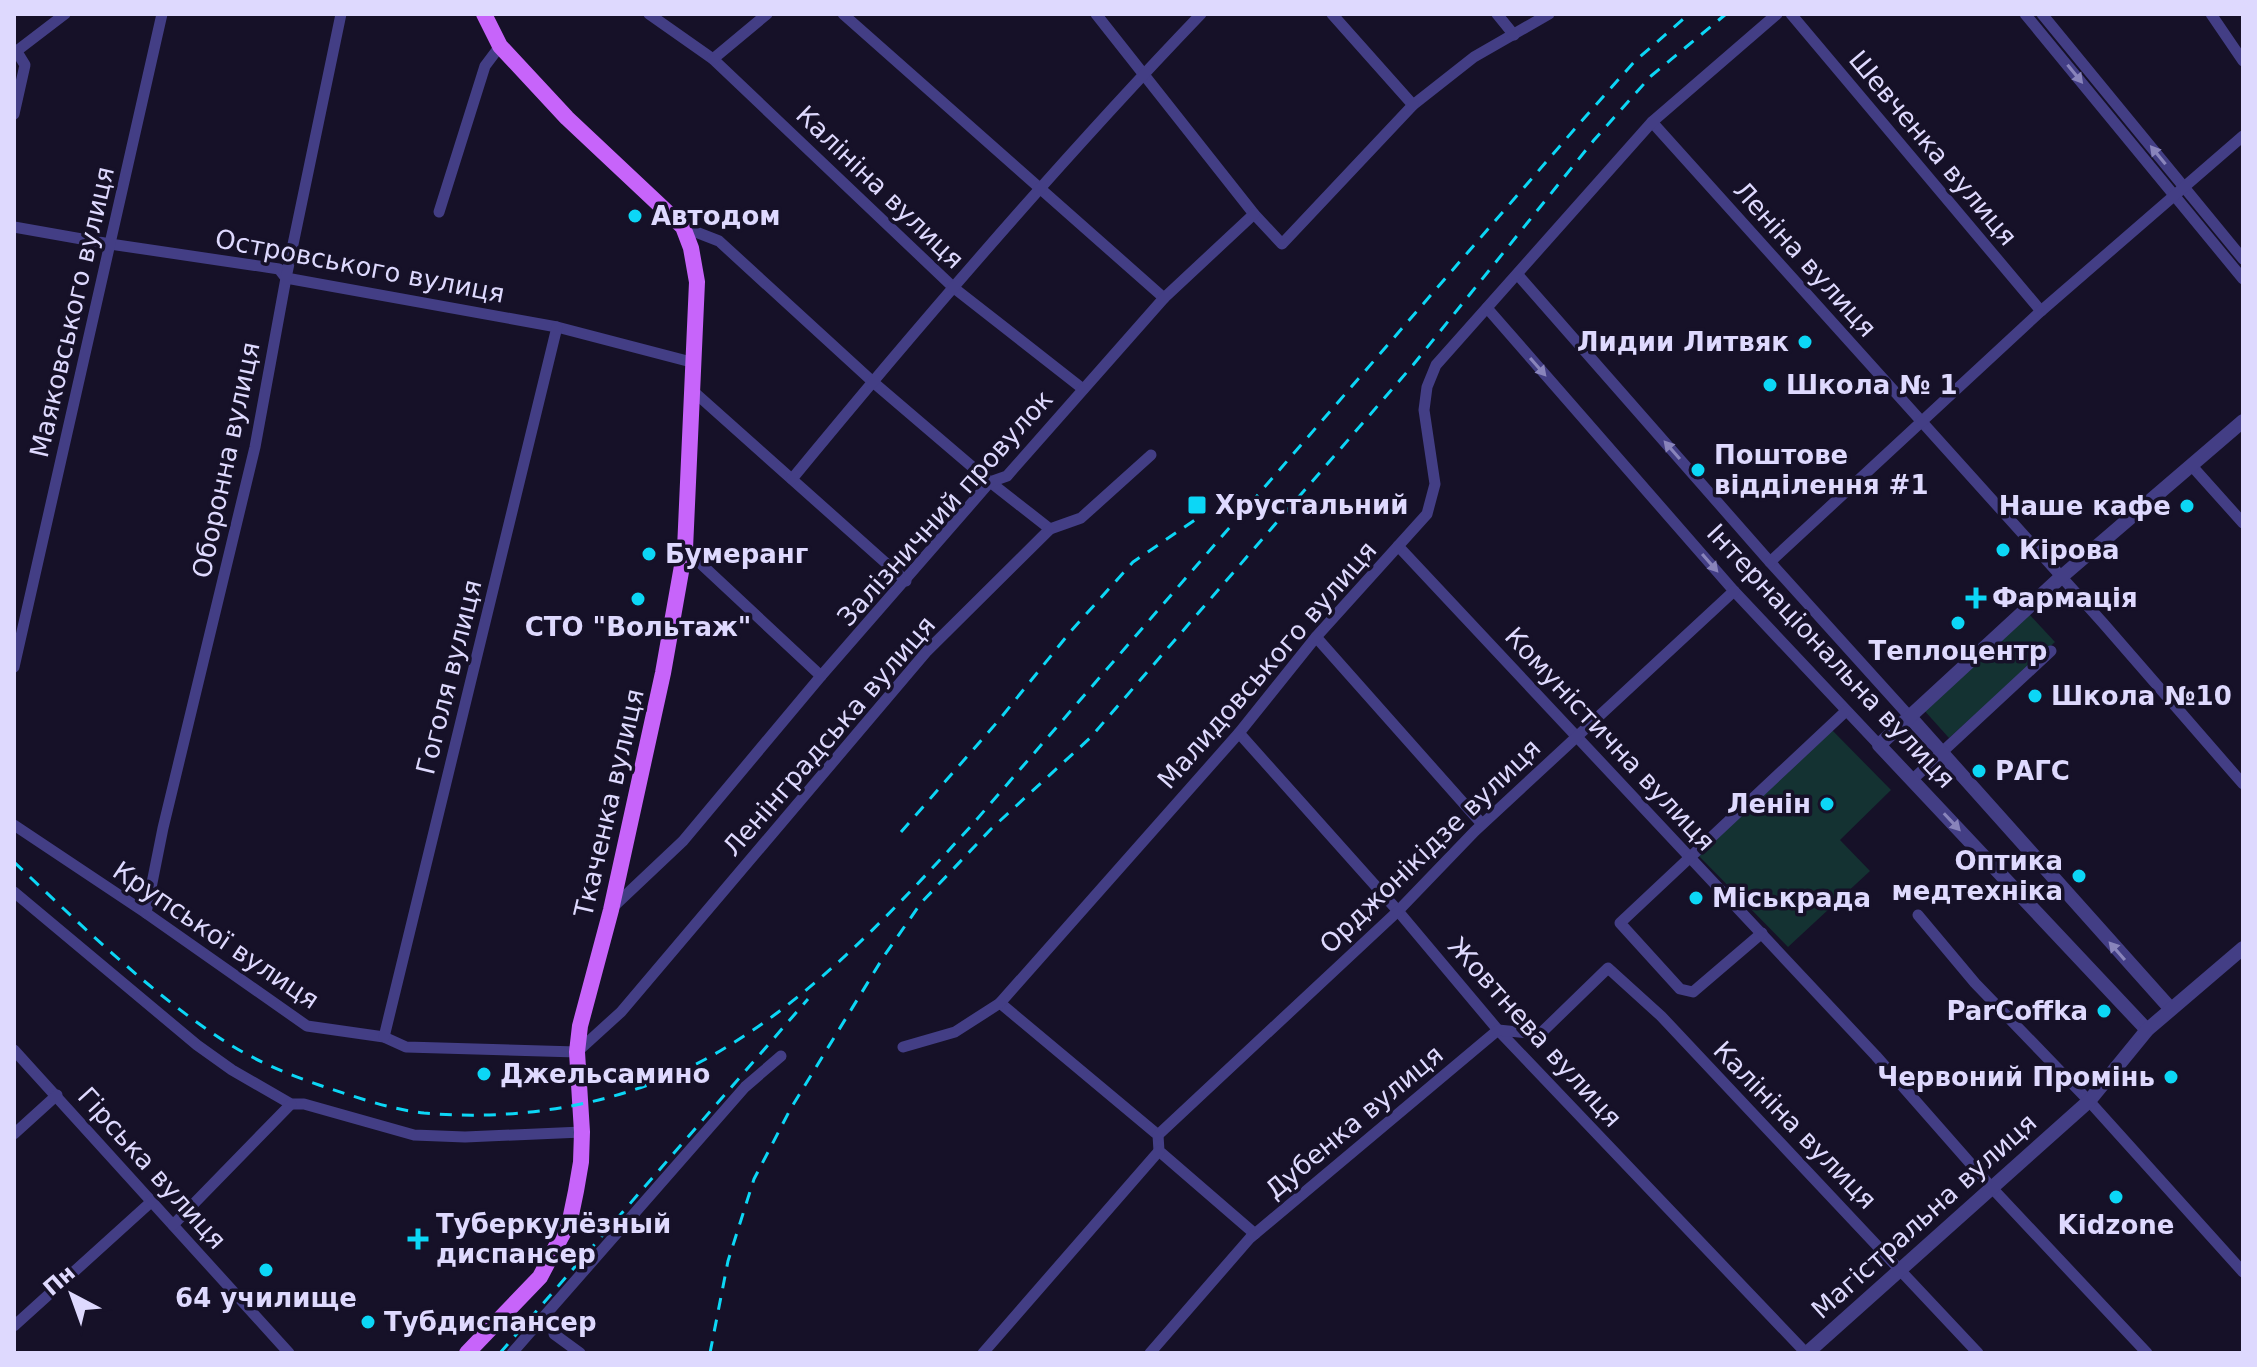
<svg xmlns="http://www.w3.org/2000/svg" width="2257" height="1367" font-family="'DejaVu Sans',sans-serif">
<rect width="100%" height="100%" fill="#161128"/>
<g fill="#143232">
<polygon points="2029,614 2055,642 1949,738 1923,709"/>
<polygon points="1832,730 1891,790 1840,840 1870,871 1788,947 1696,853"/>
</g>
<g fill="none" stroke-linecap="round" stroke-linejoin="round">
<g stroke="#433e85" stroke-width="11">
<polyline points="649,14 713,59 954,288 1083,389"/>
<polyline points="843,14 1164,298"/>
<polyline points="1096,14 1254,214 1282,244 1413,105 1474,57 1549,14"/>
<polyline points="1332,14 1413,105"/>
<polyline points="1497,14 1514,35"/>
<polyline points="1791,14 2041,311"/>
<polyline points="2025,14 2243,279"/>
<polyline points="2042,14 2243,259"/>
<polyline points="2211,14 2243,61"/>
<polyline points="14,53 65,14"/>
<polyline points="713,59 767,14"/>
<polyline points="14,114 25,65 17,52"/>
<polyline points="1652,122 2103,623 2243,784"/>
<polyline points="439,212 485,66 500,46"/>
<polyline points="14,227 110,244 279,269 286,278 557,327 695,363"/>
<polyline points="683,227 719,241 873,382 990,482 1050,529"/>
<polyline points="1518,275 1770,562 1910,717"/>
<polyline points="1487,308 1734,591 1879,745"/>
<polyline points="693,391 906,581"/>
<polyline points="2191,465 2243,523"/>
<path d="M792,479C923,320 1058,163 1201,14"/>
<polyline points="1398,546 1876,1056 1992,1188 2147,1353"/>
<polyline points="685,549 821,676"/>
<polyline points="1770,562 2041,311 2243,136"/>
<polyline points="1316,637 1482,824"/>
<polyline points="14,667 162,14"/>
<polyline points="1239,733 1398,911 1498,1030 1806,1353"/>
<polyline points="1912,780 2051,651"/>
<polyline points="14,825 146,913 307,1026 384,1037 406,1047 577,1052 621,1012 927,651 1050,529 1081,518 1151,455"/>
<polyline points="14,892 197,1045 232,1070 291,1104 304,1104 414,1135 465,1137 582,1132"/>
<polyline points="611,909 683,841 821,676 990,482 1007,476 1164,298 1254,214"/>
<polyline points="146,913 163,828 255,447 286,278 341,14"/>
<polyline points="1918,915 1975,983 2089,1101 2243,1272"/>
<polyline points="1762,933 1693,992 1680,989 1620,923 1846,711"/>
<polyline points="1000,1003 1158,1135 1159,1151 1255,1234"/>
<polyline points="384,1037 557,327"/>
<polyline points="903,1047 955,1032 1000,1003 1239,733 1316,637 1427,514 1435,484 1424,410 1427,387 1436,365 1652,122 1777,14"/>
<polyline points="14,1050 289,1353"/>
<polyline points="14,1134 57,1095"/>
<polyline points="1158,1135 1398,911 1475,831 1734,591"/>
<polyline points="173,1225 291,1104"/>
<polyline points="14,1326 151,1202"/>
<polyline points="554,1334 580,1353"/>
<polyline points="512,1353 745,1087 781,1056"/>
<polyline points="983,1353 1159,1151"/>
<polyline points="1150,1353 1250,1238 1498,1030 1540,1034 1608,968 1661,1016 1978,1353"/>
</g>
<g stroke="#433e85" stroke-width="14">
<polyline points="1910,717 2170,1008"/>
<polyline points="2147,1030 1879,745 2060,578 2243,421"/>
<polyline points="1807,1353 2089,1101 2147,1030 2243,948"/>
</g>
<polyline stroke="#c764fa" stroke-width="16" points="467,1353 540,1277 570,1220 576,1191 581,1162 582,1132 577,1052 580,1026 611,910 663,673 685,549 697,282 691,248 683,227 567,118 500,46 484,14"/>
<g stroke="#0cd7f6" stroke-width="3" stroke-dasharray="12 10" stroke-linecap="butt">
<polyline points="901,832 999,720 1071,631 1133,562 1205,513"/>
<path d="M14,862C78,922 152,995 226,1042C254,1060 287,1074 319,1085C353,1096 388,1109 424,1113C525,1122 632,1103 720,1051C817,994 896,908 971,826L1579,124L1634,62L1689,14"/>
<polyline points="500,1353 808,999"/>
<polyline points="710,1353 728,1261 754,1179 791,1108 884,956 921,903 991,829 1090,738 1413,365 1594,140 1651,76 1726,14"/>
</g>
</g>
<defs><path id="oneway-solid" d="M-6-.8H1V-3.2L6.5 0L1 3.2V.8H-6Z" transform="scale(2)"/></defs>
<g fill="#8984bb">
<use href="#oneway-solid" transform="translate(2075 74) rotate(51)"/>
<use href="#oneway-solid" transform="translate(2158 155) rotate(-129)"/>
<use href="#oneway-solid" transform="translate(1538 367) rotate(49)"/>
<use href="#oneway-solid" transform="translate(1672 450) rotate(-131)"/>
<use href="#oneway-solid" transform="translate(1710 563) rotate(49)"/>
<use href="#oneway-solid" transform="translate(1952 822) rotate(47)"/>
<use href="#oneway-solid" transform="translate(2117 951) rotate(-131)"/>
</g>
<g fill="#0cd7f6" stroke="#161128" stroke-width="3">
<circle cx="635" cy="216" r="8"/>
<circle cx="1805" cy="342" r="8"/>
<circle cx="1770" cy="385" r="8"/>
<circle cx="1698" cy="470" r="8"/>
<rect x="1187" y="495" width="20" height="20" rx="4"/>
<circle cx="2187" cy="506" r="8"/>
<circle cx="2003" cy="550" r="8"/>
<circle cx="649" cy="554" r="8"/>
<path d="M1972 586h8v8h8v8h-8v8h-8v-8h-8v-8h8z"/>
<circle cx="638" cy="599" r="8"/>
<circle cx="1958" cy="623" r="8"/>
<circle cx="2035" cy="696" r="8"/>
<circle cx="1979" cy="771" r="8"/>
<circle cx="1827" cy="804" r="8"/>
<circle cx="2079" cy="876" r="8"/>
<circle cx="1696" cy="898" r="8"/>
<circle cx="2104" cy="1011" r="8"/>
<circle cx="484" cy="1074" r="8"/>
<circle cx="2171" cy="1077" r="8"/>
<circle cx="2116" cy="1197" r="8"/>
<path d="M414 1227h8v8h8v8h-8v8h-8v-8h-8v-8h8z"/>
<circle cx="266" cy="1270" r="8"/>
<circle cx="368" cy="1322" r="8"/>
</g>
<g text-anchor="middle" stroke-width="7" stroke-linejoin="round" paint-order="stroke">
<g font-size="26" fill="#ded9fe" stroke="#161128">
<text transform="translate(1933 148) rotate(50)" y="9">Шевченка вулиця</text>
<text transform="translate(880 187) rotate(44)" y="9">Калініна вулиця</text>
<text transform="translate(1805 259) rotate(48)" y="9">Леніна вулиця</text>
<text transform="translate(360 266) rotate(11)" y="9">Островського вулиця</text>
<text transform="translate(72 312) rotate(-77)" y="9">Маяковського вулиця</text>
<text transform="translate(226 460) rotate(-78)" y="9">Оборонна вулиця</text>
<text transform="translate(945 508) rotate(-48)" y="9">Залізничний провулок</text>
<text transform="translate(1831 656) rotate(47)" y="9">Інтернаціональна вулиця</text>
<text transform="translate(1267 665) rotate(-49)" y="9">Малидовського вулиця</text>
<text transform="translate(449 677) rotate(-76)" y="9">Гоголя вулиця</text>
<text transform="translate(829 736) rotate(-49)" y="9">Ленінградська вулиця</text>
<text transform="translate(1610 739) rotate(47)" y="9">Комуністична вулиця</text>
<text transform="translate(609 803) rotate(-77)" y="9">Ткаченка вулиця</text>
<text transform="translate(1430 846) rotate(-44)" y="9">Орджонікідзе вулиця</text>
<text transform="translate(216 935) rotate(34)" y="9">Крупської вулиця</text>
<text transform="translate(1535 1032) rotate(48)" y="9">Жовтнева вулиця</text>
<text transform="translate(1354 1122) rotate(-40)" y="9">Дубенка вулиця</text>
<text transform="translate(1795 1125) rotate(46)" y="9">Калініна вулиця</text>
<text transform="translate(152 1168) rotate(48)" y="9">Гірська вулиця</text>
<text transform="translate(1924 1216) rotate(-42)" y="9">Магістральна вулиця</text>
</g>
<g font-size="26" font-weight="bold" fill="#ded9fe" stroke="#161128" text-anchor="start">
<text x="651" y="225">Автодом</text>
<text x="1789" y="351" text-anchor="end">Лидии Литвяк</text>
<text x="1786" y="394">Школа № 1</text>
<text x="1714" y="464">Поштове<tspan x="1714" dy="30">відділення #1</tspan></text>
<text x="1215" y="514">Хрустальний</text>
<text x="2171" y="515" text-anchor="end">Наше кафе</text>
<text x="2019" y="559">Кірова</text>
<text x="665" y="563">Бумеранг</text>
<text x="1992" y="607">Фармація</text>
<text x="638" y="636" text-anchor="middle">СТО "Вольтаж"</text>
<text x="1958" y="660" text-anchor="middle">Теплоцентр</text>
<text x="2051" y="705">Школа №10</text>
<text x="1995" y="780">РАГС</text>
<text x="1811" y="813" text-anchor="end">Ленін</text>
<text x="2063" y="870" text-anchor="end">Оптика<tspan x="2063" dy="30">медтехніка</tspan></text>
<text x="1712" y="907">Міськрада</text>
<text x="2088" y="1020" text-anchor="end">ParCoffka</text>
<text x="500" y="1083">Джельсамино</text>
<text x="2155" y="1086" text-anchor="end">Червоний Промінь</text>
<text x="436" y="1233">Туберкулёзный<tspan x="436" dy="30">диспансер</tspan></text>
<text x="2116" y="1234" text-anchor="middle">Kidzone</text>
<text x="266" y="1307" text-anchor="middle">64 училище</text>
<text x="384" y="1331">Тубдиспансер</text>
</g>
</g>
<rect width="2257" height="1367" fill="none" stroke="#ded9fe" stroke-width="32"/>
<g transform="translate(72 1295) rotate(319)" stroke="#161128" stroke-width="6" paint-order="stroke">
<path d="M0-6L14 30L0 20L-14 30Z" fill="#ded9fe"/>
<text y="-12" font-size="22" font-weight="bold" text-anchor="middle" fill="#ded9fe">Пн</text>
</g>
</svg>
